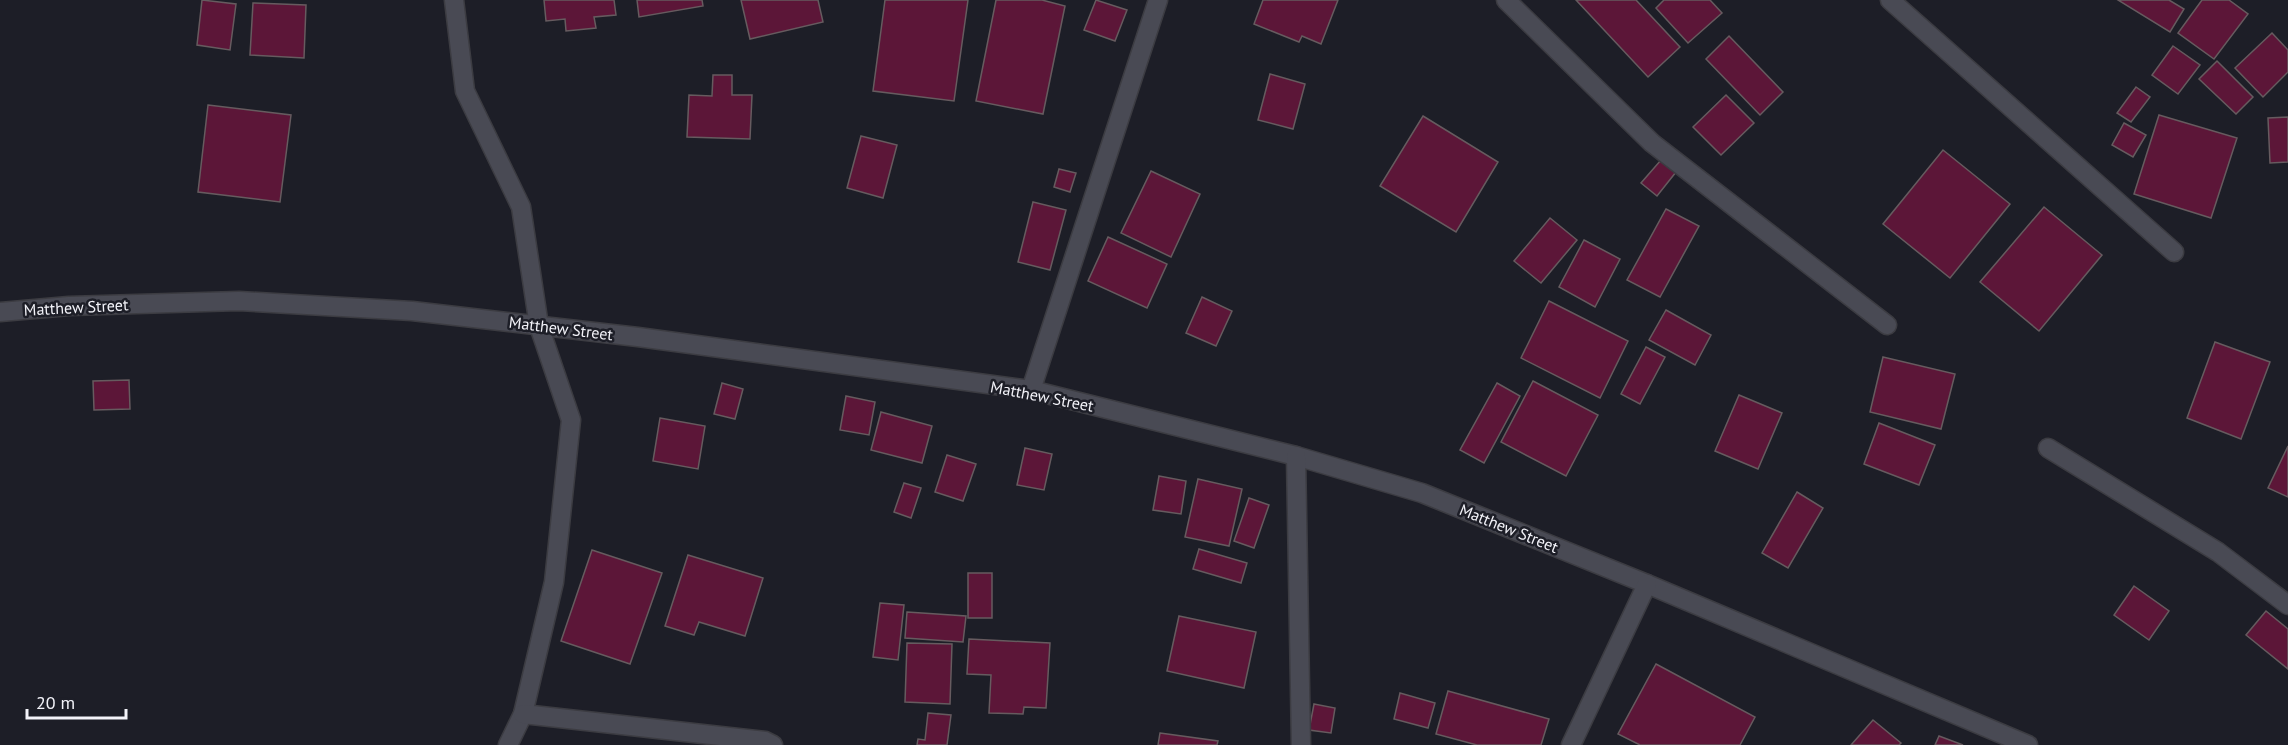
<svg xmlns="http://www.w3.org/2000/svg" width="2288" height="745" font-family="'PT Sans',sans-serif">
<rect width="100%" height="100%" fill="#1d1e27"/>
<g fill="#5c1638" stroke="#665b5f" stroke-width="1.5">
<polygon points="202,0 236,4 230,50 197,45"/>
<polygon points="544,0 614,0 616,15 594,17 596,28 566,31 565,19 546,21"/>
<polygon points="637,0 702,0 703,6 639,17"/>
<polygon points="741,0 818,0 823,22 750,39"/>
<polygon points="885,0 968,0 954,101 873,91"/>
<polygon points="996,0 1042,0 1065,6 1043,114 976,101"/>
<polygon points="1096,0 1127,10 1115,41 1084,30"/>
<polygon points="1263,0 1338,0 1321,44 1302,36 1299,42 1254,24"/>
<polygon points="1576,0 1636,0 1680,47 1648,77"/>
<polygon points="1664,0 1710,0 1722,13 1688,43 1656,8"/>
<polygon points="2118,0 2169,0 2184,9 2170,32"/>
<polygon points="2202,0 2229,0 2248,14 2214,59 2178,33"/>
<polygon points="253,3 306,5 304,58 250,55"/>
<polygon points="2272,33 2288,50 2288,72 2263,97 2235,68"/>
<polygon points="1729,36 1783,92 1760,115 1706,59"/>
<polygon points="2173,46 2200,65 2178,94 2152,75"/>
<polygon points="2217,61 2253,97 2236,114 2199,79"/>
<polygon points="1270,74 1305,84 1293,129 1258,120"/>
<polygon points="713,75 732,75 732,95 752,95 750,139 687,137 689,95 712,96"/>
<polygon points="2136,87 2150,97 2131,122 2117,113"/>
<polygon points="1726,95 1754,123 1721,155 1693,127"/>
<polygon points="208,105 291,115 280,202 198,192"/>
<polygon points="2159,115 2237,138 2211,218 2134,194"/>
<polygon points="1423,116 1498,162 1456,232 1380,186"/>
<polygon points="2288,117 2288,162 2270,163 2268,118"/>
<polygon points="2124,123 2146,135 2133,157 2112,145"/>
<polygon points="861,136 897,145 883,198 847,188"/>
<polygon points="1943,150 2010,204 1950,278 1883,224"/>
<polygon points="1661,160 1676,172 1657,196 1641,183"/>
<polygon points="1059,169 1076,173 1070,192 1054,187"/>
<polygon points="1151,171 1200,194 1171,257 1121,233"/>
<polygon points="1033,202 1066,210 1050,270 1018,262"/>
<polygon points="2044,207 2102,255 2039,331 1980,282"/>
<polygon points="1666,209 1699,226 1660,297 1627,280"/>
<polygon points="1550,218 1577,240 1541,283 1514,261"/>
<polygon points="1108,237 1167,264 1147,308 1088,281"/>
<polygon points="1584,240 1620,259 1595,307 1559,287"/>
<polygon points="1202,297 1232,311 1216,346 1186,333"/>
<polygon points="1549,301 1628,341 1600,398 1521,358"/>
<polygon points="1666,310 1711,335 1695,365 1649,340"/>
<polygon points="2215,342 2270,362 2241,439 2187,418"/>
<polygon points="1646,347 1665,357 1640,404 1621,394"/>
<polygon points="1883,357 1955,374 1941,429 1870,412"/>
<polygon points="129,380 130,409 94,410 93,381"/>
<polygon points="1533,381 1598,415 1566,476 1501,442"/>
<polygon points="722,383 743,389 735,419 714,414"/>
<polygon points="1497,383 1520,396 1484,463 1460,450"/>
<polygon points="1739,395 1782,413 1758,469 1715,451"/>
<polygon points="846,396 875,402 869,435 840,430"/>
<polygon points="881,412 932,426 922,463 871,450"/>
<polygon points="660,418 705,426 698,469 653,461"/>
<polygon points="1879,423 1935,445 1919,485 1864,464"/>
<polygon points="2288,446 2288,497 2268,488"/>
<polygon points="1025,448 1052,454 1044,490 1017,485"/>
<polygon points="947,455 976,464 963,501 935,492"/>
<polygon points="1159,476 1186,481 1181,514 1153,510"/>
<polygon points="1198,479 1242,489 1229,546 1185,537"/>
<polygon points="904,483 921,488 911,518 894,512"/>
<polygon points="1797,492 1823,508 1788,568 1762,553"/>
<polygon points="1249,498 1269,505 1254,548 1234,541"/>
<polygon points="1199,549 1247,563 1241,583 1193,569"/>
<polygon points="592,550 662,573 630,664 561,641"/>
<polygon points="688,555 763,578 745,636 699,622 694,635 665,626"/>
<rect x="968" y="573" width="24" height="45"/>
<polygon points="2134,586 2169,611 2149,640 2114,615"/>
<polygon points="880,603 904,605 898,660 873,657"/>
<polygon points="2266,611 2288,629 2288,669 2246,635"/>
<polygon points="907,612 966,616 963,642 905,638"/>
<polygon points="1179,616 1256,632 1244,688 1167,671"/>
<polygon points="969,639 1050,643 1046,708 1024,707 1023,714 989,713 991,675 967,674"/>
<polygon points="907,643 952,644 950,704 905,702"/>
<polygon points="1656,664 1755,717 1740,745 1640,745 1618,734"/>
<polygon points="1448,691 1549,719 1541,745 1477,745 1436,734"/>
<polygon points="1400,693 1435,703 1428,728 1394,719"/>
<polygon points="1314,704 1335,708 1331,733 1309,730"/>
<polygon points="928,713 951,715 947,745 917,745 918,739 925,740"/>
<polygon points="1873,720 1901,743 1899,745 1851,745"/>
<polygon points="1160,733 1218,741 1217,745 1158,745"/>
<polygon points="1939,736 1963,745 1935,745"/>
</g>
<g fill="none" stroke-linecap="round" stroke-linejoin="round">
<defs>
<g id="minor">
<polyline points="454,0 465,91 521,207 539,326 571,420 554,582 523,714 508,745"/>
<polyline points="1506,0 1652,143 1887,325"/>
<polyline points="1890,0 2174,252"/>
<polyline points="0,312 69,306 239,301 412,311 638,337 1031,390 1296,456 1422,493 1647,584 2028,745"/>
<polyline points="1031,390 1158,0"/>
<polyline points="2048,448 2218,552 2288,605"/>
<polyline points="1296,456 1301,745"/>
<polyline points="523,714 765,741 773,745"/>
<polyline points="1571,745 1647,584"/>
</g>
</defs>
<use href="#minor" stroke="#3c3c42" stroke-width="21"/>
<use href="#minor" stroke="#494a54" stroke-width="18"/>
</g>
<g text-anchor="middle" stroke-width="5" stroke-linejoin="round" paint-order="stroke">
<g font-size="16" fill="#f3f3f9" stroke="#1d1e27">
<text transform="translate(76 307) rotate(-3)" y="6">Matthew Street</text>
<text transform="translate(561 328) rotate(7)" y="6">Matthew Street</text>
<text transform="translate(1042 396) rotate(11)" y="6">Matthew Street</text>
<text transform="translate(1509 528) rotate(22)" y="6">Matthew Street</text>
</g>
</g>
<path d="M27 709v9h99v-9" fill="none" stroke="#f3f3f9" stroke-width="3"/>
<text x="36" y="709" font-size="18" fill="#f3f3f9" stroke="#1d1e27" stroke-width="4.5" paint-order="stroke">20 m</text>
</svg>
